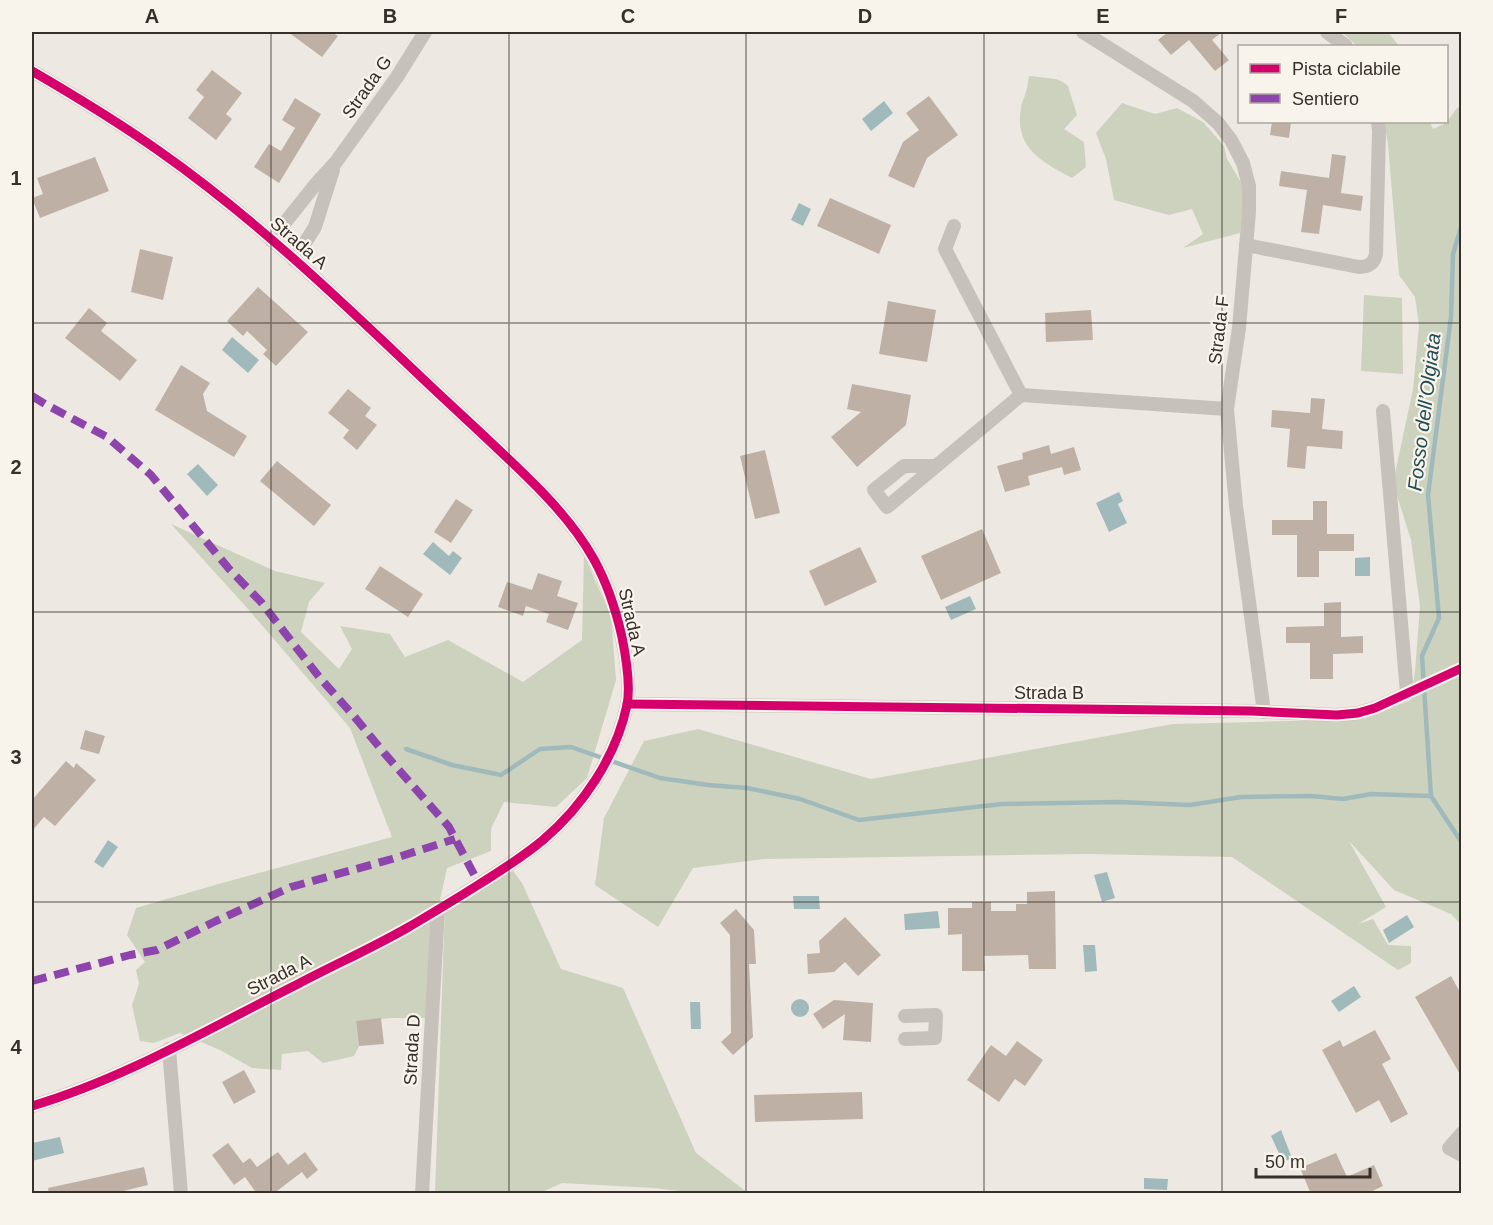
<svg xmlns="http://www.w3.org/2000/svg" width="1493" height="1225" font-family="Helvetica,sans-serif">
<rect width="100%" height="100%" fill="#ede9e2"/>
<g fill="#ccd2bd">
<polygon points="1342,32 1388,32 1399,46 1357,46"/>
<path d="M1029,76L1056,79L1063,82L1068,86L1077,115L1064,129L1084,142L1086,167L1072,178C1042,162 1014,148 1021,108C1021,104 1024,99 1025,95C1027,89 1028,83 1029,76Z"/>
<polygon points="1122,103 1155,114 1177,108 1203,122 1224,146 1227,159 1242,184 1243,208 1240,233 1183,248 1203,234 1192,209 1169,215 1114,200 1106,159 1096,133"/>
<polygon points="1461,107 1461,924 1451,914 1394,890 1349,841 1386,907 1358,924 1373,919 1388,945 1411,946 1411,963 1398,970 1232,857 1089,854 764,859 693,868 658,927 595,885 604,818 644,741 698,729 871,779 1173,724 1364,719 1411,700 1415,671 1420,606 1411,540 1393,483 1413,389 1419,325 1415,297 1399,275 1388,144 1384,122 1430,122 1433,129 1446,123 1457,108"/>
<polygon points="1364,295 1402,298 1403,374 1361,371"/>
<polygon points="171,524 275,571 325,583 309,602 301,632 339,669 352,649 340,626 390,634 405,657 448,640 523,682 582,640 584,555 611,616 616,680 587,778 556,807 504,802 491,829 491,851 447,868 438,909 432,1018 392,1018 356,1021 359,1046 354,1056 323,1063 308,1051 282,1054 281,1070 252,1068 220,1050 180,1033 154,1043 140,1041 132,1005 139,984 136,970 145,962 127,935 136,908 222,883 392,837 350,728 248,609"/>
<polygon points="511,868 522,883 561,969 623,988 696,1153 748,1193 706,1194 653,1188 562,1183 540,1193 435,1194 445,905"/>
</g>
<g fill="#a0babc">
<polygon points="884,101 893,113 871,131 862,119"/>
<polygon points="799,203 811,209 803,226 791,220"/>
<polygon points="232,337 259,360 248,373 222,350"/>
<polygon points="198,464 218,485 207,496 187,474"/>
<polygon points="1119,492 1123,501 1118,504 1127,523 1109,532 1096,503"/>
<polygon points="433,542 449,556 453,551 462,558 450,575 423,554"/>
<polygon points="1370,557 1370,576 1355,576 1355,558"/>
<polygon points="970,596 976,609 951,620 945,607"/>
<polygon points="108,840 118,847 103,868 94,862"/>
<polygon points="1107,872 1115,898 1102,902 1094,875"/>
<polygon points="793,896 819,896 820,909 794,909"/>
<polygon points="938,911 940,928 905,930 904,914"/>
<polygon points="1407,915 1414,927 1389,943 1383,930"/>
<polygon points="1083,945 1095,945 1097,971 1085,972"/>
<polygon points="1354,986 1361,997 1339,1012 1331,1001"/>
<circle cx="800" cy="1008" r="9"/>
<polygon points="690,1002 700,1002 701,1029 691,1029"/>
<polygon points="1281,1130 1292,1158 1283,1162 1271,1136"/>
<polygon points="60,1137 64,1153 32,1161 32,1143"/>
<polygon points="1144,1178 1168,1179 1167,1190 1144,1189"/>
</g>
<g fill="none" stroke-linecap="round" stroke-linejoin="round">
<g stroke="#a0babc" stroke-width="4.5">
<polyline points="1462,224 1453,254 1451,317 1428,495 1439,618 1422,656 1431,796 1462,843"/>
<polyline points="406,749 452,765 501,775 540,749 571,747 660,778 708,785 747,788 800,799 859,820 1002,804 1119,802 1190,805 1241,797 1311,796 1343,799 1371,794 1431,796"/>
</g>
</g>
<g fill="#bfb0a6">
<polygon points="288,32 331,32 338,36 322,57"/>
<polygon points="1168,32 1222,32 1212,40 1229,60 1215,71 1189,40 1171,55 1158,40"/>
<polygon points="212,70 242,93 226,114 232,119 216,140 188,118 204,97 196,90"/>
<polygon points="929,96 958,135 927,158 914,188 888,176 903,142 919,130 906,113"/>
<polygon points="295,98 321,114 279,183 254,167 269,144 281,151 295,128 282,120"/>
<polygon points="1272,122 1291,122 1289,138 1270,135"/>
<polygon points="1332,154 1346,156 1341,193 1363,196 1361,211 1323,205 1319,234 1301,232 1307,190 1279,186 1281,171 1329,178"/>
<polygon points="95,157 109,191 40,218 32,198 43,194 37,178"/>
<polygon points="830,198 891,225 879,254 817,226"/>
<polygon points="140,249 173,257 163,300 131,292"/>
<polygon points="258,287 308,332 276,366 263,354 267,350 247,331 243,336 227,321"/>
<polygon points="888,301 936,310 927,362 879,354"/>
<polygon points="89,308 107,323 101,331 137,360 120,381 65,338"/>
<polygon points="1091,310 1093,340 1046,342 1045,313"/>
<polygon points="181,365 210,383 203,394 207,411 247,436 234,457 155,410"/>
<polygon points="852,384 911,395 906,425 857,467 831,437 861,412 847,409"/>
<polygon points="348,389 371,408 365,416 377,425 357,450 343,438 349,430 328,413"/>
<polygon points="1311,398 1325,399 1322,429 1343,431 1342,449 1307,446 1305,469 1287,467 1290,429 1271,427 1272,410 1310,413"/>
<polygon points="1049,445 1051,454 1074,447 1081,470 1064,475 1062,467 1028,476 1030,485 1005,492 997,466 1023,459 1022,453"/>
<polygon points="765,450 780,513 755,519 740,456"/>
<polygon points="277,461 331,505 314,526 260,481"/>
<polygon points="456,499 473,510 451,543 434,532"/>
<polygon points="1313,501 1327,501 1327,534 1354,534 1354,551 1319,551 1319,577 1297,577 1297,535 1272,535 1272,520 1313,520"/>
<polygon points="982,529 1001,573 941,600 921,556"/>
<polygon points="860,547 877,582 825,606 809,571"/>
<polygon points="380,566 423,594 408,617 365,589"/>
<polygon points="538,573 562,581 557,596 578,603 568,630 546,622 549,614 526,606 523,616 498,607 507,582 532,590"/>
<polygon points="1341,602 1341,637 1363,636 1363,653 1333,654 1333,679 1310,679 1310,643 1286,643 1286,627 1324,626 1324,603"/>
<polygon points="85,730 105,736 99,754 80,749"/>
<polygon points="66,761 74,768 76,763 96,780 55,826 44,817 32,831 32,800"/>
<polygon points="1055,891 1056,969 1029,969 1028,955 984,956 985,971 962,971 962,934 948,935 948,908 972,908 972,902 991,902 991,911 1016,911 1016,904 1027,904 1027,892"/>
<polygon points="736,909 754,930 756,964 749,964 753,1037 733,1055 721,1042 731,1033 730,935 720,923"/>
<polygon points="845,917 881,955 858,976 845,962 834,972 808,974 807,954 820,953 819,941"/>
<polygon points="1451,976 1461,994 1461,1076 1415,997"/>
<polygon points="834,1000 873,1003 871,1042 843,1040 845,1014 823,1029 813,1014"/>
<polygon points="381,1018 384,1044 359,1046 356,1021"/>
<polygon points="1375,1030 1391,1059 1382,1064 1408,1114 1391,1123 1379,1100 1356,1113 1322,1050 1340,1040 1343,1047"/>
<polygon points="1017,1041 1043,1060 1025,1086 1015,1079 999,1102 967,1080 991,1045 1006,1056"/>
<polygon points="244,1070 256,1092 234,1104 222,1082"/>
<polygon points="862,1092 863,1119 755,1122 754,1095"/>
<polygon points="228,1143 243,1163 250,1158 257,1167 278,1152 288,1165 305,1152 318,1170 307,1179 302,1172 273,1194 257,1194 245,1177 234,1185 212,1155"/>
<polygon points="1336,1153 1347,1177 1374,1165 1383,1186 1366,1194 1311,1194 1300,1168"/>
<polygon points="144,1167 148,1185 111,1194 49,1194 48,1188"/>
</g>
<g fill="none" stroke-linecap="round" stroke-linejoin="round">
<g stroke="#c6c1bb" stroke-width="14">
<polyline points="1083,32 1193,101 1218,123 1231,140 1243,163 1249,186 1249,212 1239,328 1227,409 1236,506 1264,712"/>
<polyline points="1327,32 1346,46"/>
<path d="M32,71C75,96 118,122 159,151C253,217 338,298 421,377C462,416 504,453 543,493C587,539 608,575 622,637C626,657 631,685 627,705C616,757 583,806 543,840C518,861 489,878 462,895C444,906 426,917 407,928C372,948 334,965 298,984C212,1027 124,1079 32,1106"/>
<polyline points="271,240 315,185 336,162 397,77 425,32"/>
<path d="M1246,245L1359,267C1368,267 1374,264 1376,254L1379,131L1378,122"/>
<polyline points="294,260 315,227 333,170"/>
<polyline points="1021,395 1227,409"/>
<polyline points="1383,411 1407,693"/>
<polyline points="935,466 904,466 874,490 887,507 1021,395 945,249 954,226"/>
<polyline points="627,704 1251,711 1337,715 1358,713 1375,708 1462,668"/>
<polyline points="905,1016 936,1015 935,1038 905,1039"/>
<polyline points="169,1049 181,1194"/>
<polyline points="1462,1133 1449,1148 1462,1155"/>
<polyline points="422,1194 438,909"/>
</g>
<g stroke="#8e44ad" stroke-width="8" stroke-dasharray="15 8" stroke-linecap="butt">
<polyline points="32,396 45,404 107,437 151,475 230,570 261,602 320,678 353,715 385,754 449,827 479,884"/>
<polyline points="32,981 130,955 157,950 216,921 291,887 392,859 455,839"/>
</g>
<defs>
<g id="cycleway">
<path d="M32,71C75,96 118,122 159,151C253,217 338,298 421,377C462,416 504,453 543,493C587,539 608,575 622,637C626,657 631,685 627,705C616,757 583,806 543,840C518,861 489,878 462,895C444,906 426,917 407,928C372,948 334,965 298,984C212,1027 124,1079 32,1106"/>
<polyline points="627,704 1251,711 1337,715 1358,713 1375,708 1462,668"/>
</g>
</defs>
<use href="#cycleway" stroke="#f9f4eb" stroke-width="13"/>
<use href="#cycleway" stroke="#d6006c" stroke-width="9"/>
</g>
<path fill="none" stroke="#372f2a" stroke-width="1.5" stroke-opacity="0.55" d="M271,32V1194M509,32V1194M746,32V1194M984,32V1194M1222,32V1194M32,323H1462M32,612H1462M32,902H1462"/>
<g text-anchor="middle" stroke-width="4.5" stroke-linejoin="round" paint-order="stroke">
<g font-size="18" fill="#372f2a" stroke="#f9f4eb">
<text transform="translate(367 87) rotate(-55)" y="6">Strada G</text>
<text transform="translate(299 243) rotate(41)" y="6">Strada A</text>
<text transform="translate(1219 330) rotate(-83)" y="6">Strada F</text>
<text transform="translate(632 622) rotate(77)" y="6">Strada A</text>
<text x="1049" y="699">Strada B</text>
<text transform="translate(279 975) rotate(-27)" y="6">Strada A</text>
<text transform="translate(412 1050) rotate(-87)" y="6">Strada D</text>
</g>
<g font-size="20" font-style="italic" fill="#224d55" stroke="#f9f4eb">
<text transform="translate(1424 412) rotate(-83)" y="7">Fosso dell’Olgiata</text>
</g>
</g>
<rect width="1493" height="1225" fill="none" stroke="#f9f4eb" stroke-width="66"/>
<rect x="1238" y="45" width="210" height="78" fill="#f9f4eb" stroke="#aba59e" stroke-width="1.5"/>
<rect x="1250" y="64" width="30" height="9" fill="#d6006c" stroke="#aba59e" stroke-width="1.5"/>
<text x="1292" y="75" font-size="18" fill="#372f2a">Pista ciclabile</text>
<rect x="1250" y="94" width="30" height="9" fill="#8e44ad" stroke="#aba59e" stroke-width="1.5"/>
<text x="1292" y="105" font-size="18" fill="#372f2a">Sentiero</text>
<path d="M1256 1168v9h114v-9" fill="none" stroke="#372f2a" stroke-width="3"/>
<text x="1265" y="1168" font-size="18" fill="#372f2a" stroke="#f9f4eb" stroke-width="4.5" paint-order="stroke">50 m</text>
<rect x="33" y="33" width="1427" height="1159" fill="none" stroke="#372f2a" stroke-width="2"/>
<g font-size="20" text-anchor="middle" font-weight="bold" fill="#372f2a">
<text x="152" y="23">A</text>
<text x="390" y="23">B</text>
<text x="628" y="23">C</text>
<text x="865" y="23">D</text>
<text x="1103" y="23">E</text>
<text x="1341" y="23">F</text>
<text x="16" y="185">1</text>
<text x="16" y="474">2</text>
<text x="16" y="764">3</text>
<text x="16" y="1054">4</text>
</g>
</svg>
